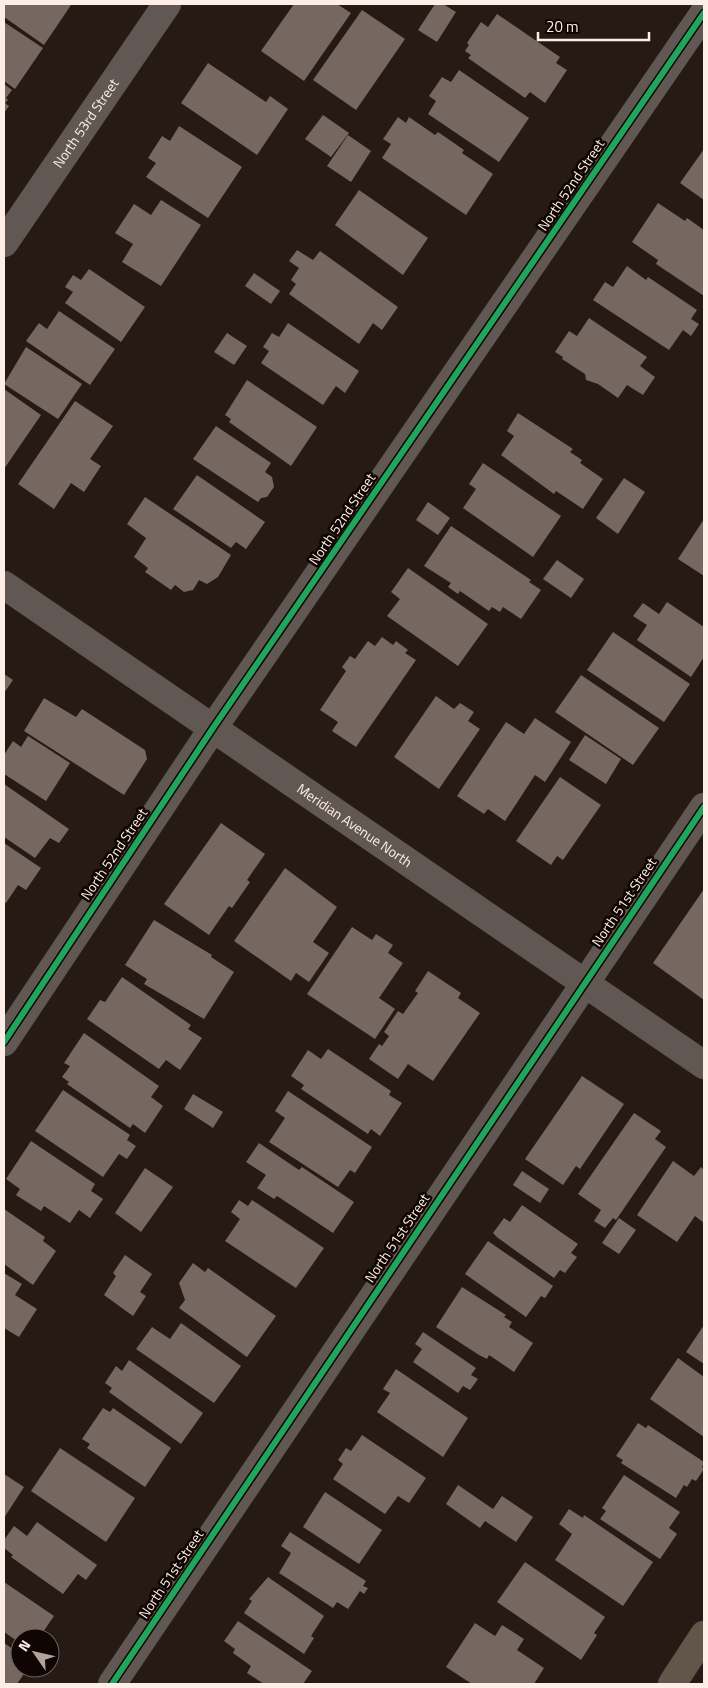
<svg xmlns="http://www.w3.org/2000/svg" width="708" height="1688" font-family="'Titillium Web',sans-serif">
<rect width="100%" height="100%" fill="#251a14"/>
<g fill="#766861">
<polygon points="4,4 68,4 71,5 44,45 4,17"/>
<polygon points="294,4 337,4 351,13 304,81 261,51"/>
<polygon points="435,4 443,4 456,12 437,42 418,30"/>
<polygon points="362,10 405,39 356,110 313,80"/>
<polygon points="497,14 560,57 556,63 567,70 545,103 530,92 525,98 468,58 471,55 465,51 469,45 467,43 481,22 488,27"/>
<polygon points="4,22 43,48 15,89 4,81"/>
<polygon points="208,63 266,102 270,96 288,109 257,155 181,103"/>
<polygon points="459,70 529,118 499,162 428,114 436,101 429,96 442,77 451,82"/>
<polygon points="4,84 12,90 6,98 8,100 5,103 9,106 4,113"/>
<polygon points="323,115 349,133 331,157 305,139"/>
<polygon points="398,117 406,123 409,117 435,135 438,132 464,150 462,153 493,174 466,215 382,158 391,144 383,139"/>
<polygon points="179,126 242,167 208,218 146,177 156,163 148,158 162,136 170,141"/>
<polygon points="348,135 371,151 351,182 327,166"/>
<polygon points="704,149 704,200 680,183"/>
<polygon points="359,190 428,238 403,275 335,225"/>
<polygon points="161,200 201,225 161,286 122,262 133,244 115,233 134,204 151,215"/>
<polygon points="658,203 685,221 687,218 704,230 704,296 656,264 658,260 632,242"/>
<polygon points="297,250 313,260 320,251 398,307 382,330 373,323 359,344 289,294 296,284 291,280 299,268 289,261"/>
<polygon points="627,266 646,280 648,277 697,310 691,319 699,324 691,336 683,330 669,350 593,300 605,282 613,287"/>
<polygon points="89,269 145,307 121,342 65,303 73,292 65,287 73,275 81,280"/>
<polygon points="254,273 280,291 271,304 245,286"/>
<polygon points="59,311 115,349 90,385 26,341 39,323 47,329"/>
<polygon points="589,318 647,357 640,366 655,377 643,395 627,385 618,398 598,384 586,380 585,374 562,359 563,357 555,352 569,331 577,336"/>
<polygon points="288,323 359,371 345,393 336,386 323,405 261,363 269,351 263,347 272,333 279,337"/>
<polygon points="227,333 247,346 234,365 214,352"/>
<polygon points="26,347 82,384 58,419 4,384"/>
<polygon points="247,380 317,427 291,466 229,422 231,419 225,415"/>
<polygon points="4,389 41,415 4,469"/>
<polygon points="75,401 113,426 90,459 101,466 84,492 71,483 54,509 18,484"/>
<polygon points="518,413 573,449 570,452 582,460 580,463 603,479 583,509 556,491 554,494 501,455 514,436 507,431"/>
<polygon points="216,426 271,463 265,472 272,477 274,487 267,497 261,498 258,502 193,459"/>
<polygon points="483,463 561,516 533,557 463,508 476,489 469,484"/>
<polygon points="197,475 265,522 246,549 236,542 231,548 173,509"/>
<polygon points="624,478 645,492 618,534 596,518"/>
<polygon points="145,497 231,555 218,577 207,584 199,580 193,590 184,592 175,585 171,590 145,572 148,568 134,557 146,538 127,524"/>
<polygon points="428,502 450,518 438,535 416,520"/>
<polygon points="704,519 704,576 678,559"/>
<polygon points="451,526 531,580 529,582 541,590 521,619 503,607 500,612 492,607 489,611 460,591 458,594 448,587 451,583 424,566"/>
<polygon points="557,560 584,579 571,598 543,579"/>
<polygon points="408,568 488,624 458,666 387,616 400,599 391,592"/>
<polygon points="667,602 704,627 704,657 691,677 637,640 647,625 633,616 643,603 659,614"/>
<polygon points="613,632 690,684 664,722 587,670"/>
<polygon points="382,637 393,645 396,641 408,650 405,653 416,660 356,747 332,731 338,722 320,710 346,671 342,667 350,656 355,659 368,641 375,646"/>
<polygon points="4,674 13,680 4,693"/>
<polygon points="581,675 659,728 633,765 555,712"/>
<polygon points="436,696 454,709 460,703 474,712 468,721 480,729 439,789 394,757"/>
<polygon points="44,698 76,717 82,709 145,750 147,759 124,795 24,731"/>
<polygon points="535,718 571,742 545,782 535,775 505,821 488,809 484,814 457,796 506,722 524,734"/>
<polygon points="585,735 621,759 606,784 569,760"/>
<polygon points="28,736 70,763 46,801 4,774 4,755 13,741 21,747"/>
<polygon points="560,777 601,805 563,860 557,856 551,865 516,841"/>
<polygon points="4,784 69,829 59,843 50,838 35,858 4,837"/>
<polygon points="221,823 265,854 247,880 250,882 232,908 229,906 209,935 164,904"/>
<polygon points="4,843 41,868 26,890 18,885 6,903 4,902"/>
<polygon points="285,868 337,907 313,942 329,953 309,982 296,973 291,981 234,941"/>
<polygon points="704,889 704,1000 653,963"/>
<polygon points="154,920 212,955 211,957 234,972 204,1019 144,984 147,979 125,965"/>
<polygon points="352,927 372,940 376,934 393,945 388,953 403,963 379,998 395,1009 375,1039 307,994"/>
<polygon points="428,971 461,993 458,998 480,1013 433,1081 408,1064 398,1079 369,1059 379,1044 382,1046 389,1036 384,1032 398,1011 403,1014 418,993 415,991"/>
<polygon points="122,977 191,1025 188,1029 202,1038 180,1070 166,1060 159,1069 87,1019 100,1000 105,1002"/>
<polygon points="84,1033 159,1086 151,1097 163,1106 145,1133 133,1124 130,1128 67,1084 69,1082 62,1077 70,1066 64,1063"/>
<polygon points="328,1049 391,1091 389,1095 402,1103 380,1136 371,1129 368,1134 301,1089 304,1085 291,1076 308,1050 321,1059"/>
<polygon points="582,1076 624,1104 580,1169 576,1166 563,1185 525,1159"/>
<polygon points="63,1090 130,1135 127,1140 136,1146 127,1159 119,1154 103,1177 35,1131"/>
<polygon points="288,1091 372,1147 355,1173 350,1170 338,1187 269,1142 285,1118 275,1111"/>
<polygon points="193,1094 223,1112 213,1128 184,1109"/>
<polygon points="634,1113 661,1131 655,1139 666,1147 616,1220 613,1218 605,1228 594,1221 601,1210 578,1194"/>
<polygon points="31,1141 95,1184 91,1191 103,1199 90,1218 79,1210 70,1223 44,1206 41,1211 16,1195 20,1189 6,1179"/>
<polygon points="259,1143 299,1170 302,1167 354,1202 333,1233 277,1196 274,1199 257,1188 266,1175 246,1162"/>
<polygon points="673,1161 694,1176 701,1167 704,1170 704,1223 695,1216 677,1242 637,1215"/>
<polygon points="145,1168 173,1187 141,1232 115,1213"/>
<polygon points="522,1171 549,1189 540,1203 513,1185"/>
<polygon points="239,1200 248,1206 252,1200 324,1248 296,1288 225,1241 240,1219 231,1212"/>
<polygon points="522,1205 578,1244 571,1253 577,1257 565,1273 560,1270 554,1278 498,1238 493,1233 504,1218 510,1222"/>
<polygon points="4,1209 45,1237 43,1241 56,1251 33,1285 4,1264"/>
<polygon points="619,1218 636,1230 619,1254 602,1243"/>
<polygon points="488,1241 553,1286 545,1298 541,1296 526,1317 465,1274"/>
<polygon points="125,1255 152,1274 140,1292 146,1296 133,1316 104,1295 116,1276 113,1273"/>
<polygon points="193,1263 205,1272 208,1268 276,1316 247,1357 179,1308 185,1300 179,1283"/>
<polygon points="4,1273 22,1284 15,1295 37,1309 19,1337 4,1328"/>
<polygon points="462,1287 506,1315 504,1317 512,1322 509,1327 533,1343 514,1372 489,1355 487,1359 479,1355 436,1327"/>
<polygon points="181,1323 241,1366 214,1403 136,1349 152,1327 170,1339"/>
<polygon points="704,1325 704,1364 686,1352"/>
<polygon points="423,1332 476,1368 471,1375 478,1379 470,1390 463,1386 458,1393 413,1362 422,1349 415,1344"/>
<polygon points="678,1358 704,1377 704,1437 650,1399"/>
<polygon points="129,1360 203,1413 181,1444 109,1392 112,1388 105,1383 116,1366 122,1371"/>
<polygon points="396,1369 468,1418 443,1457 377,1412 390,1393 383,1389"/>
<polygon points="103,1408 110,1412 113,1408 171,1448 145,1487 87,1448 90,1444 82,1439"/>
<polygon points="638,1423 646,1428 648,1425 704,1462 702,1467 704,1469 696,1481 692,1479 687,1487 684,1485 676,1498 621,1463 623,1460 616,1456"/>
<polygon points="362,1435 426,1478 409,1503 398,1496 385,1514 333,1479 343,1464 338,1460 346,1448 351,1451"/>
<polygon points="60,1448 135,1498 106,1542 31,1491"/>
<polygon points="4,1474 24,1487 4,1518"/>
<polygon points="624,1475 680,1512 669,1528 677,1534 660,1559 600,1519 606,1511 602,1508"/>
<polygon points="458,1485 493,1509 502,1496 533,1517 516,1542 485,1521 480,1528 446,1504"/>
<polygon points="325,1492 382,1530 359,1564 303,1527"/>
<polygon points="569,1509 583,1518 584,1515 653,1562 623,1606 555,1560 572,1534 559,1524"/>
<polygon points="37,1522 97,1565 86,1580 78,1574 63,1594 11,1557 13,1555 4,1548 4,1540 14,1526 27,1536"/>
<polygon points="290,1532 366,1581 363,1586 368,1588 364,1594 360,1591 348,1609 337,1602 333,1608 279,1573 291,1553 281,1546"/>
<polygon points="525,1562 605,1617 594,1633 597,1635 581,1660 497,1602"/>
<polygon points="268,1577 324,1616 311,1636 314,1638 304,1654 244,1613 252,1601 249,1599"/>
<polygon points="4,1582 54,1616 41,1635 45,1638 20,1638 20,1643 4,1632"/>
<polygon points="238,1621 312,1671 303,1684 264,1684 247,1673 251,1666 233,1653 235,1649 224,1641"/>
<polygon points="475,1623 495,1636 502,1625 524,1639 517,1650 544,1668 534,1684 472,1684 446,1667"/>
<polygon points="4,1643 20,1654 20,1668 28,1668 17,1684 4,1684"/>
</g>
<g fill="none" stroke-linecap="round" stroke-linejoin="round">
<defs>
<g id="minor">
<path id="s1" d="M4,243L167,4"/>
<path id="s2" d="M4,585L704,1065"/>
<polyline points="4,1042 213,728 704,13"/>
<polyline points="112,1684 704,807"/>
</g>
<polyline id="major" points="672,1684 704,1635"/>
</defs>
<use href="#minor" stroke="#3d342f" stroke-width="29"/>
<use href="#major" stroke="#3d342f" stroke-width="29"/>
<use href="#minor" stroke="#615853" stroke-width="28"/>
<use href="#major" stroke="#62564a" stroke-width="28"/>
<defs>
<g id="cycleway">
<polyline points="4,1042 213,728 704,13"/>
<polyline points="112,1684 704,807"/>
</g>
</defs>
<use href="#cycleway" stroke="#0f0603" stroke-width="9"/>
<use href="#cycleway" stroke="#20a55d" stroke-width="6"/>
</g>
<g text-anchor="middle" stroke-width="5" stroke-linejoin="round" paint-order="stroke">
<g font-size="14" fill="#feefe6" stroke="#0f0603">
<text dy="5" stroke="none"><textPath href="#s1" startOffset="145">North 53rd Street</textPath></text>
<text transform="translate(571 185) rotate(-56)" y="5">North 52nd Street</text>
<text transform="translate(342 519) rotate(-56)" y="5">North 52nd Street</text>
<text dy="5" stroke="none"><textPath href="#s2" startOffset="425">Meridian Avenue North</textPath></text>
<text transform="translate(114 854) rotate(-56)" y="5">North 52nd Street</text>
<text transform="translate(624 902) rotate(-56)" y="5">North 51st Street</text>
<text transform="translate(397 1238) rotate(-56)" y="5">North 51st Street</text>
<text transform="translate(171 1574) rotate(-56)" y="5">North 51st Street</text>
</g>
</g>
<rect width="708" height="1688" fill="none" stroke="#feefe6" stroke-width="10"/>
<g transform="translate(35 1653) rotate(304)"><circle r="24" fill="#0f0603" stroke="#6f635e"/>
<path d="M0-4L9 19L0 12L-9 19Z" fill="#b2a49c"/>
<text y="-8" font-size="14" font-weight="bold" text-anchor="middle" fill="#feefe6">N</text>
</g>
<path d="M538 32v8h111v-8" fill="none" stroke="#feefe6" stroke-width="2.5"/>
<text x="546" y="32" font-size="15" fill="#feefe6" stroke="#0f0603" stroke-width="4" paint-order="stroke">20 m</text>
</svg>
